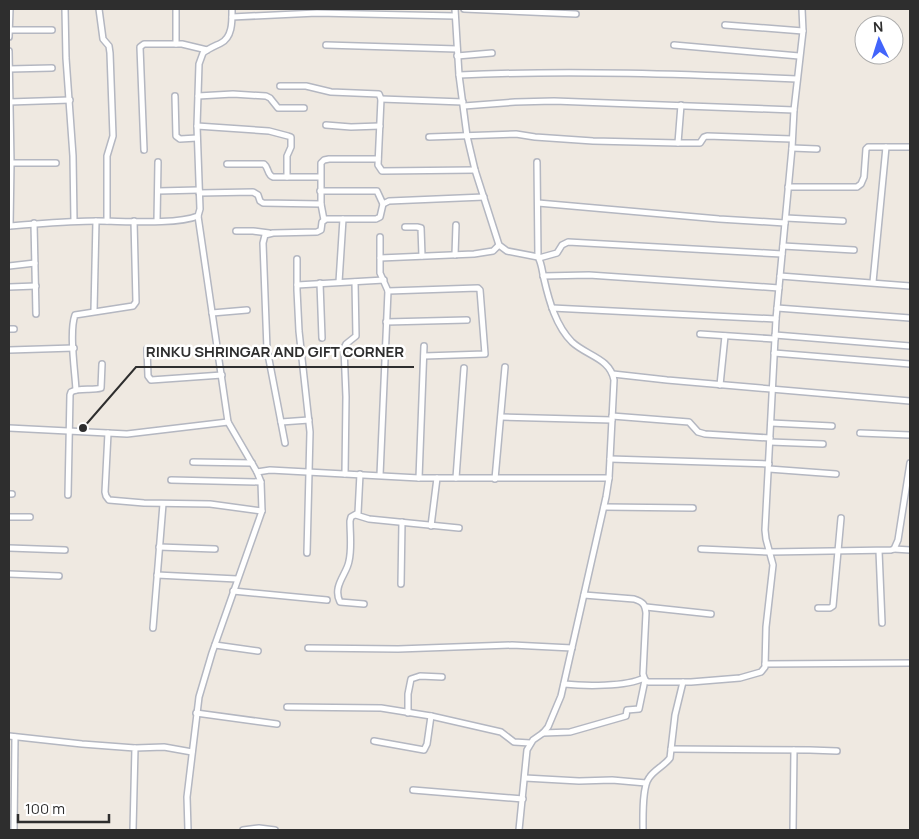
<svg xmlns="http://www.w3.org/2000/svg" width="919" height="839" font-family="Manrope,sans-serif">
<rect width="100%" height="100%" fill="#efe9e1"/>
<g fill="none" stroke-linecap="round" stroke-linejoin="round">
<defs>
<g id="minor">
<polyline points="65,9 66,58 73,156 74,221"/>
<polyline points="99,9 103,39 109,46 110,53 113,136 107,156 107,221"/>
<polyline points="176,9 176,44"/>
<path d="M455,9L459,75L467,136L475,170L499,245L507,251L538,257C542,264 542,271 544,279C549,301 556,326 572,342C587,356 610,358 614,380L609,478L606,497L561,696L548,727L543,733L533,740L527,750L519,830"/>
<polyline points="464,9 576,14"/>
<polyline points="232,17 317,13 455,16"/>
<polyline points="725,25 803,31"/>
<polyline points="9,30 52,30"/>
<polyline points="9,37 10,9"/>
<polyline points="326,45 457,49"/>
<polyline points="674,45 799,56"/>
<polyline points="9,51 11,163 10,226"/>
<polyline points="457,56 492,53"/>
<polyline points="9,69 52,68"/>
<path d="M459,75C572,70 684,74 797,79"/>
<polyline points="280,86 306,86 331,92 379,94 381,99 378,165 382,171 475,170"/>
<polyline points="175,96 176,136 180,139 197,138"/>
<polyline points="198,96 233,94 266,96 270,98 278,108 304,108"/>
<polyline points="381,99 463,102"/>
<polyline points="9,102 70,100"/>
<polyline points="464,106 515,102 554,101 794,110"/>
<polyline points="326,125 351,127 380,126"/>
<polyline points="197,126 269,131 288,136 291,137 291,147 287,156 287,177"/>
<polyline points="429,137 516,134 535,137 593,141 678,143 681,105"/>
<polyline points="678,143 700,143 704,137 707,136 792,139"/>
<polyline points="792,148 817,149"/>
<polyline points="144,150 140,47 144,44 182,44 207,50"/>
<polyline points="537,162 538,257"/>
<polyline points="11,163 56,163"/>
<path d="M227,164H264C269,168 267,175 273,177H320"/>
<polyline points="788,187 857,187 861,184 864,177 866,149 868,147 910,147"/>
<polyline points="158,191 199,190"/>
<polyline points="320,191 377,191 383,204"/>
<polyline points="199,193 253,192 258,195 260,201 263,203 321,204"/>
<polyline points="538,203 719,219 785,223"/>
<polyline points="198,216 228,422"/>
<polyline points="786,218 843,221"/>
<polyline points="324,220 321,204 321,163 324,160 329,159 378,159"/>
<polyline points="157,221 158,162"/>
<polyline points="34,223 36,314"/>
<path d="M9,226C39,224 68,221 98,221C124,221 176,225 198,216L200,209L197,126L199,64L203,53C209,48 215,46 221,43C233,37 232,20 232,9"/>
<polyline points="405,227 417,227 421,228 422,256"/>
<polyline points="236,231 253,231 269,233"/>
<polyline points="380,237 380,273 388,291 478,288 480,290 485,354 424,356"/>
<polyline points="783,246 854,250"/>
<polyline points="455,255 456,225"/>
<polyline points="380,258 474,254 493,251 499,245"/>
<polyline points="539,258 557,253 562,245 568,242 782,254"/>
<polyline points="297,259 297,290 299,331 310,432 307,553"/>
<polyline points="9,266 35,263"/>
<polyline points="543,276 589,275 779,288"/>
<polyline points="780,276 910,286"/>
<polyline points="339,282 343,219"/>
<polyline points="873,282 886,147"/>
<polyline points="320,283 322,338"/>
<polyline points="297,285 384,280"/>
<polyline points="9,287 36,286"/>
<polyline points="552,308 776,319"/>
<polyline points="777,308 910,318"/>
<polyline points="94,311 96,221"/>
<polyline points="212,313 247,310"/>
<polyline points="386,322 467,320"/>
<polyline points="9,329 14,329"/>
<polyline points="700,334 775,339"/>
<polyline points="775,335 910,346"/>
<polyline points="147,349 148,376 151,380 222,375"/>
<polyline points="9,350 74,348"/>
<polyline points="774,353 910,364"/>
<polyline points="613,374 667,380 910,401"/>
<polyline points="720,385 725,336"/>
<path d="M76,390C75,371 69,332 75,315L133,306L136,302L134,221"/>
<polyline points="612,416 689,422 698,432 705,434 770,438"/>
<polyline points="501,417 612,420"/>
<polyline points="281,422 309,420"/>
<polyline points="771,423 832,426"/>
<polyline points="9,428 127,434 228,422 257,472"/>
<polyline points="108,433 105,492 106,496 109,500 144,503 210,504 262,511"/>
<polyline points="860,433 910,435"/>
<polyline points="770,442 823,444"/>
<polyline points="285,443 267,349 263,243 265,235 273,233 317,232 321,230 322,222 326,219 376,219 380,217 383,204 389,201 484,197"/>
<polyline points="610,459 769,464"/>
<polyline points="193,462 252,463"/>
<polyline points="769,469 836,474"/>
<polyline points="345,474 346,397 344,348 346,344 356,336 355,282"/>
<path d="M360,474L358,513L351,517L350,521C350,534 352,548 349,561C347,574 332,586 340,602L364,604"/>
<polyline points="380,475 388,291"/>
<polyline points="419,478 424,346"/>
<polyline points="456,478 464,368"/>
<polyline points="495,479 505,367"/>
<polyline points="171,480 261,482"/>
<polyline points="9,494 12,494"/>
<path d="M68,495L70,395L71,392C80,387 92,391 101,388L102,364"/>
<polyline points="604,507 693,508"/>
<polyline points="356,515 369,519 459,528"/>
<polyline points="9,517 30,517"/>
<polyline points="431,526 437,478"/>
<polyline points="159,547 215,549"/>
<polyline points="9,548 65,550"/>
<polyline points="701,549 770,552 891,550 894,549 898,540 910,463"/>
<polyline points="894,549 910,550"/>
<polyline points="879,551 882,623"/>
<polyline points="9,574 59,576"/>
<polyline points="157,575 237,579"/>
<polyline points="401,584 402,522"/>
<polyline points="233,591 327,600"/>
<path d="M584,595L634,599C643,602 645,604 646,613L643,674L645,680L648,682H691L740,678L761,672L765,667L766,627L773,565L766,539L765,530L776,319L792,148L794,110L803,31L802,9"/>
<polyline points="646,607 711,614"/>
<polyline points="818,608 830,608 833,606 841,518"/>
<polyline points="153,628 163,504"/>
<polyline points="215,645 258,651"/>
<polyline points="308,648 398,649 512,645 572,648"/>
<polyline points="765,664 910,663"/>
<path d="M564,684C584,686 626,687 644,678"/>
<polyline points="287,707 381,708 431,716 501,732 514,742 530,743"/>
<polyline points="196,713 277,724"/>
<polyline points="408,713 408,694 411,679 420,676 442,677"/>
<polyline points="543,733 570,732 626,716 627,710 639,709 645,680"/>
<polyline points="9,736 82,744 135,748 133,830"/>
<polyline points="374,741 424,750 427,744 431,716"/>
<polyline points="135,748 164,747 192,752"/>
<polyline points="671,749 810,750 837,751"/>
<polyline points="525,778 579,781 612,780 646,783"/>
<polyline points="413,790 523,799"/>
<polyline points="14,830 15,737"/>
<polyline points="188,830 187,797 199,697 212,653 262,511 261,482 257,472 270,470 419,478 609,478"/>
<polyline points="243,830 259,828 275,830"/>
<path d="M643,830C643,818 642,787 649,778C654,770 664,766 670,758L675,715L683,682"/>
<polyline points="793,830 794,750"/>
</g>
</defs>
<use href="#minor" stroke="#b4b7c1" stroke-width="8"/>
<use href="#minor" stroke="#fff" stroke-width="5"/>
</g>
<path fill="none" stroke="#2e2e2e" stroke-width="2" d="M83 428L136 367H414"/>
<circle fill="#2e2e2e" stroke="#fff" stroke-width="2" cx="83" cy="428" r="5"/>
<g font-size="15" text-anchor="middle" font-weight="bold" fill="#2e2e2e" stroke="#fff" stroke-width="5" stroke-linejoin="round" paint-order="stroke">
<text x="275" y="357">RINKU SHRINGAR AND GIFT CORNER</text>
</g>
<rect width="919" height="839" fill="none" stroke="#2e2e2e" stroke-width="20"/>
<g transform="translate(879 40) rotate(356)"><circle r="24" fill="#ffffff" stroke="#ababab"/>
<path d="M0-4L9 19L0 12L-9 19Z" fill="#4264fb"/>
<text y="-8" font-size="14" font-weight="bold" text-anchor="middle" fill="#2e2e2e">N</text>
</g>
<path d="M18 814v8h91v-8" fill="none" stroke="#2e2e2e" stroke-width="2.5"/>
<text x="25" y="814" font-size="15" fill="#2e2e2e" stroke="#ffffff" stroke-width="4" paint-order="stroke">100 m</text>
</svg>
